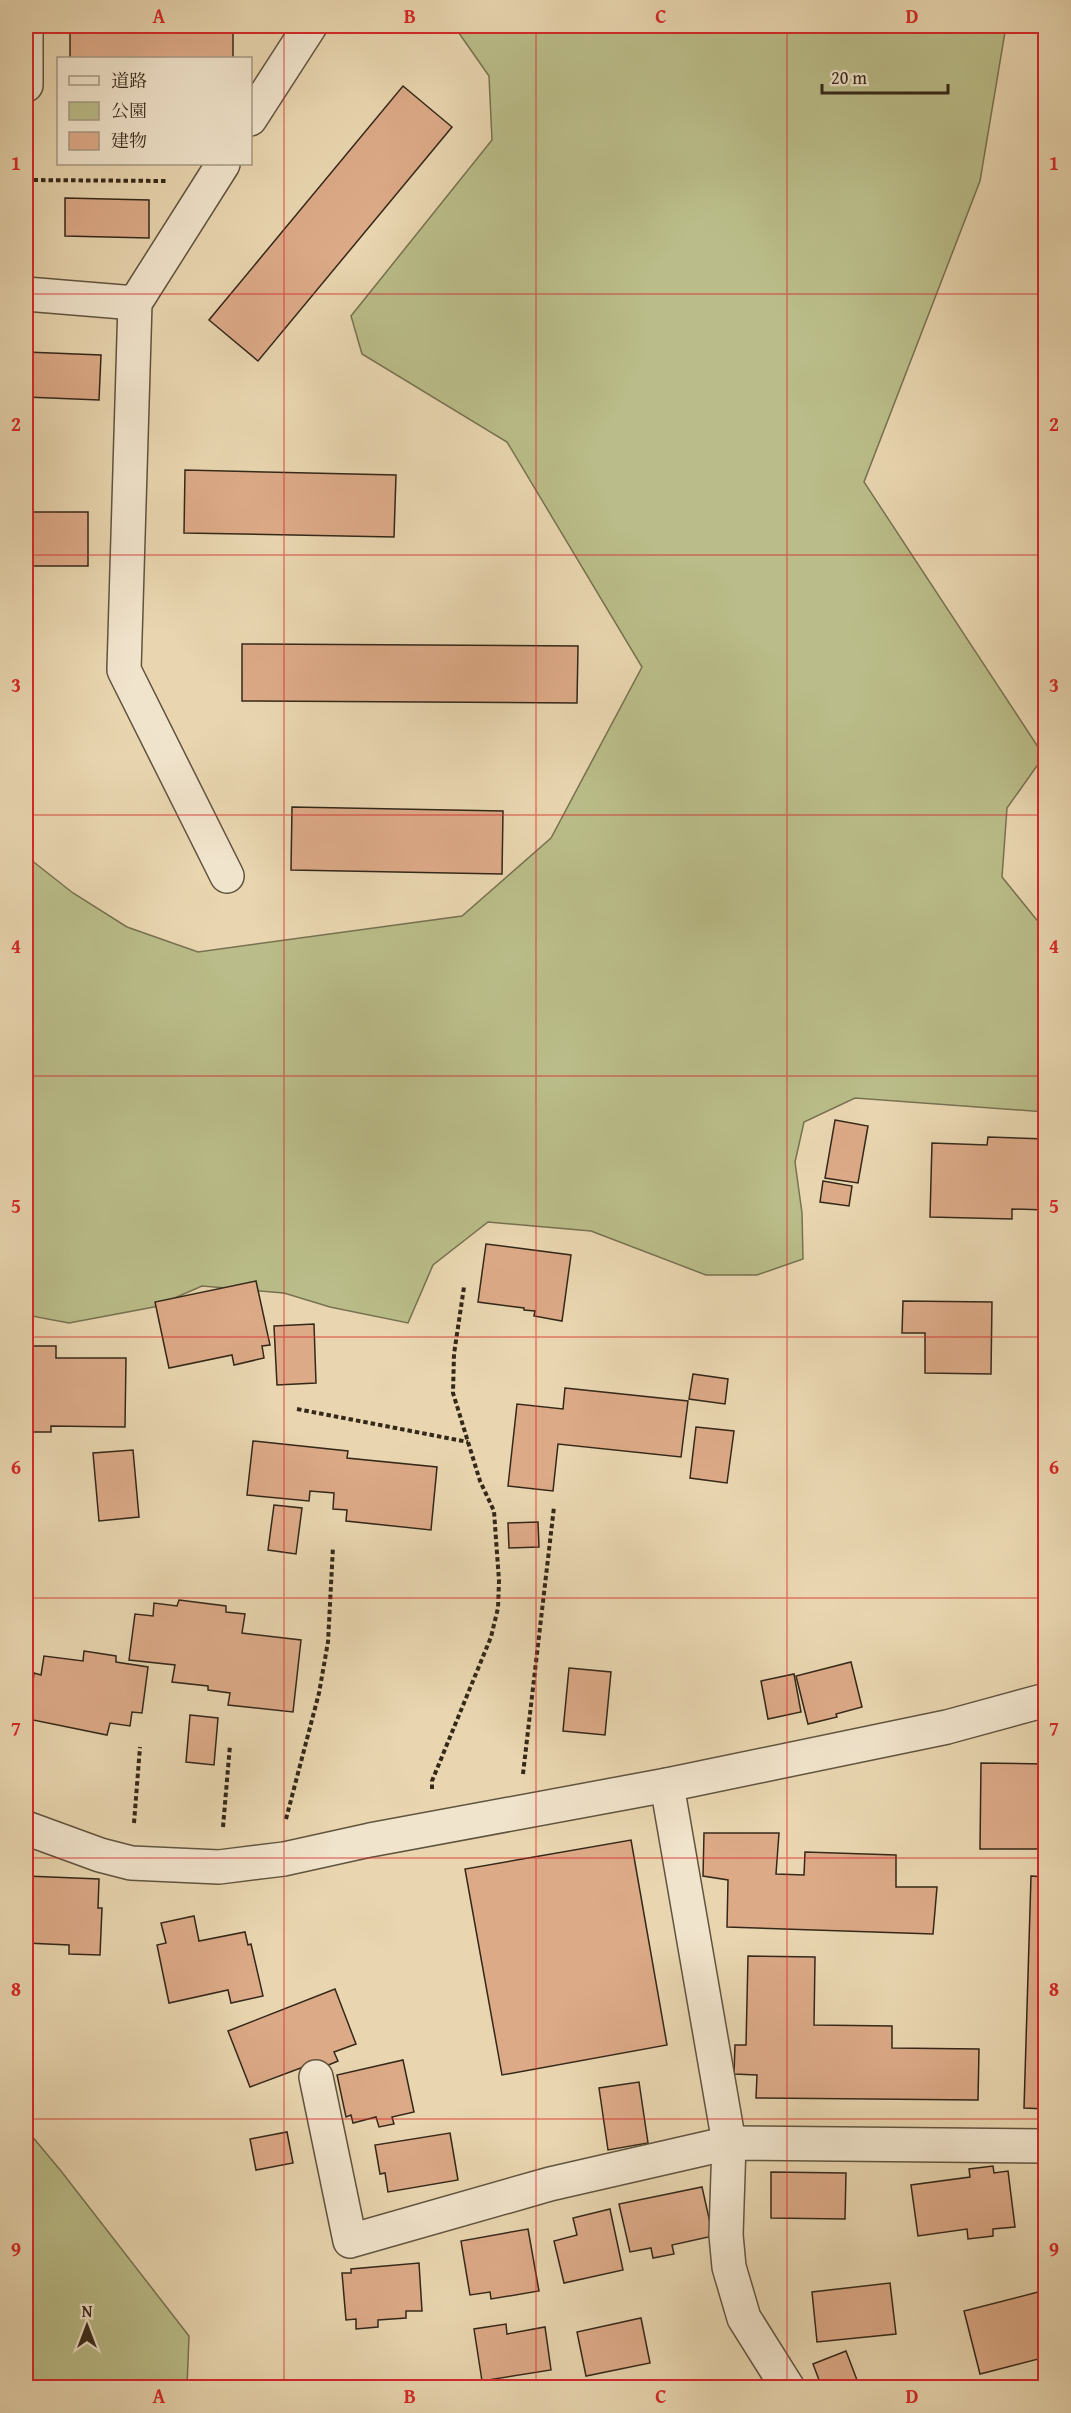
<svg xmlns="http://www.w3.org/2000/svg" width="1071" height="2413" font-family="'Gentium Book Plus','Noto Serif JP',serif">
<rect width="100%" height="100%" fill="#e9d6b0"/>
<filter id="stains"><feTurbulence type="fractalNoise" baseFrequency=".00333" numOctaves="4"/><feColorMatrix values="0 0 0 0 .2 0 0 0 0 .09 0 0 0 0 .02 0 0 0 .5 -.17"/></filter>
<radialGradient id="worn" r=".72"><stop offset=".6" stop-color="#630" stop-opacity="0"/><stop offset="1" stop-color="#630" stop-opacity=".3"/></radialGradient>
<g fill="#babd89" stroke="#777251" stroke-width="1.5">
<polygon points="454,26 1006,26 980,181 864,482 1044,756 1007,808 1002,877 1045,930 1045,1112 855,1098 804,1122 795,1162 802,1213 803,1259 757,1275 706,1275 591,1231 488,1222 433,1265 408,1323 330,1307 284,1293 202,1286 154,1307 69,1323 26,1315 26,856 73,893 127,927 198,952 462,916 551,838 642,667 507,442 362,354 351,316 492,140 489,76"/>
<polygon points="26,2129 61,2171 189,2336 187,2387 26,2387"/>
</g>
<g fill="#da8" stroke="#342819" stroke-width="1.5">
<rect x="70" y="26" width="163" height="32"/>
<polygon points="403,86 452,127 258,361 209,320"/>
<polygon points="65,198 149,200 149,238 65,236"/>
<polygon points="26,352 101,355 99,400 26,397"/>
<polygon points="185,470 396,475 394,537 184,533"/>
<rect x="26" y="512" width="62" height="54"/>
<polygon points="242,644 578,646 577,703 242,701"/>
<polygon points="292,807 503,811 502,874 291,870"/>
<polygon points="835,1120 868,1126 858,1183 825,1178"/>
<polygon points="988,1137 1046,1139 1046,1210 1012,1209 1012,1219 930,1217 932,1143 987,1145"/>
<polygon points="823,1181 852,1186 849,1206 820,1202"/>
<polygon points="486,1244 571,1255 562,1321 534,1316 535,1311 524,1310 524,1308 478,1302"/>
<polygon points="256,1281 270,1345 262,1346 264,1358 234,1365 232,1355 169,1368 155,1302"/>
<polygon points="903,1301 992,1302 991,1374 925,1373 925,1333 902,1333"/>
<polygon points="314,1324 316,1383 277,1385 274,1326"/>
<polygon points="26,1346 56,1346 56,1358 126,1358 125,1427 51,1426 51,1432 26,1432"/>
<polygon points="693,1374 728,1379 725,1404 689,1399"/>
<polygon points="565,1388 688,1401 681,1457 558,1444 553,1491 508,1486 517,1404 563,1409"/>
<polygon points="696,1427 734,1431 727,1483 690,1478"/>
<polygon points="253,1441 348,1451 347,1458 437,1467 431,1530 346,1521 347,1510 333,1509 334,1493 310,1491 309,1501 247,1495"/>
<polygon points="133,1450 139,1517 99,1521 93,1453"/>
<polygon points="274,1505 302,1508 296,1554 268,1550"/>
<polygon points="538,1522 539,1547 509,1548 508,1523"/>
<polygon points="179,1600 226,1606 226,1612 245,1614 242,1633 301,1640 293,1712 228,1705 230,1693 208,1690 208,1686 172,1682 175,1665 129,1660 135,1614 153,1616 154,1603 177,1606"/>
<polygon points="84,1651 116,1656 116,1662 148,1667 142,1713 132,1712 130,1726 110,1723 107,1735 28,1719 34,1673 41,1675 44,1656 83,1661"/>
<polygon points="851,1662 862,1707 836,1714 837,1717 808,1724 796,1676"/>
<polygon points="569,1668 611,1672 605,1735 563,1731"/>
<polygon points="794,1674 801,1712 768,1719 761,1681"/>
<polygon points="190,1715 218,1718 214,1765 186,1762"/>
<polygon points="981,1763 1046,1764 1046,1849 980,1849"/>
<polygon points="704,1833 779,1833 776,1874 804,1875 805,1852 896,1855 896,1887 937,1887 933,1934 727,1927 728,1880 703,1876"/>
<polygon points="631,1840 667,2045 502,2075 465,1869"/>
<polygon points="26,1876 99,1879 98,1908 102,1908 100,1955 69,1954 69,1945 26,1943"/>
<polygon points="1031,1876 1046,1877 1046,2109 1024,2108"/>
<polygon points="194,1916 199,1941 245,1932 248,1945 251,1944 263,1996 231,2003 228,1990 169,2003 157,1945 166,1943 161,1923"/>
<polygon points="748,1956 815,1957 814,2025 892,2026 892,2048 979,2049 978,2100 756,2098 757,2075 734,2074 735,2045 746,2045"/>
<polygon points="335,1989 356,2044 334,2052 338,2061 309,2073 306,2066 250,2087 228,2031"/>
<polygon points="403,2060 414,2112 392,2117 394,2124 379,2127 376,2117 353,2123 351,2115 346,2117 337,2075"/>
<polygon points="639,2082 648,2143 608,2150 599,2088"/>
<polygon points="287,2132 293,2163 256,2170 250,2139"/>
<polygon points="450,2133 458,2180 388,2192 385,2173 380,2174 375,2145"/>
<polygon points="993,2166 994,2173 1008,2171 1015,2227 993,2229 993,2236 968,2239 967,2229 918,2236 911,2185 970,2177 969,2169"/>
<polygon points="771,2172 846,2173 845,2219 771,2218"/>
<polygon points="702,2187 713,2236 672,2245 674,2254 653,2258 651,2248 630,2252 619,2204"/>
<polygon points="610,2209 623,2270 564,2283 554,2241 577,2235 573,2218"/>
<polygon points="528,2229 539,2291 491,2299 490,2292 470,2295 461,2241"/>
<polygon points="419,2263 422,2311 406,2311 406,2318 378,2320 378,2327 356,2329 356,2319 346,2320 342,2273 351,2273 351,2269"/>
<polygon points="890,2283 896,2334 817,2342 812,2292"/>
<polygon points="1046,2290 1046,2357 980,2374 964,2311"/>
<polygon points="641,2318 650,2363 586,2376 577,2332"/>
<polygon points="506,2324 507,2334 545,2327 551,2370 482,2381 474,2329"/>
<polygon points="846,2351 860,2388 822,2388 813,2364"/>
</g>
<g fill="none" stroke-linecap="round" stroke-linejoin="round">
<defs>
<g id="street">
<polyline points="26,85 26,26"/>
<polyline points="250,119 310,26"/>
<polyline points="223,164 135,303 124,670 227,876"/>
<polyline points="26,294 135,303"/>
<polyline points="667,1785 729,2143 726,2235 729,2267 744,2318 788,2388"/>
<polyline points="26,1828 100,1855 131,1863 219,1867 284,1859 370,1840 667,1785 947,1727 1046,1700"/>
<polyline points="316,2077 350,2241 550,2184 729,2143 1046,2146"/>
</g>
</defs>
<use href="#street" stroke="#61543f" stroke-width="36"/>
<g stroke="#342819" stroke-width="4" stroke-dasharray="4.5 3" stroke-linecap="butt">
<polyline points="26,180 166,181"/>
<polyline points="297,1409 468,1442"/>
<polyline points="523,1774 554,1507"/>
<polyline points="432,1789 432,1781 491,1637 498,1608 499,1581 494,1511 480,1481 453,1393 454,1354 464,1287"/>
<polyline points="286,1819 319,1693 328,1642 333,1547"/>
<polyline points="134,1823 140,1747"/>
<polyline points="223,1827 230,1745"/>
</g>
<use href="#street" stroke="#f1e4cc" stroke-width="33"/>
</g>
<path fill="none" stroke="#d62828" stroke-width="1.5" stroke-opacity="0.55" d="M284,26V2388M536,26V2388M787,26V2388M26,294H1046M26,555H1046M26,815H1046M26,1076H1046M26,1337H1046M26,1598H1046M26,1858H1046M26,2119H1046"/>
<rect width="1071" height="2413" fill="none" stroke="#e9d6b0" stroke-width="66"/>
<rect x="57" y="57" width="195" height="108" fill="#f1e4cc" stroke="#a59984" stroke-width="1.5"/>
<rect x="69" y="76" width="30" height="9" fill="#f1e4cc" stroke="#a59984" stroke-width="1.5"/>
<text x="111" y="87" font-size="18" fill="#342819">道路</text>
<rect x="69" y="102" width="30" height="18" fill="#babd89" stroke="#a59984" stroke-width="1.5"/>
<text x="111" y="117" font-size="18" fill="#342819">公園</text>
<rect x="69" y="132" width="30" height="18" fill="#ddaa88" stroke="#a59984" stroke-width="1.5"/>
<text x="111" y="147" font-size="18" fill="#342819">建物</text>
<g transform="translate(87 2326)" stroke="#f1e4cc" stroke-width="4.5" paint-order="stroke">
<path d="M0-4.5L10 22L0 15L-10 22Z" fill="#342819"/>
<text y="-9" font-size="16" font-weight="bold" text-anchor="middle" fill="#342819">N</text>
</g>
<path d="M822 84v9h126v-9" fill="none" stroke="#342819" stroke-width="3"/>
<text x="831" y="84" font-size="18" fill="#342819" stroke="#f1e4cc" stroke-width="4.5" paint-order="stroke">20 m</text>
<rect x="33" y="33" width="1005" height="2347" fill="none" stroke="#d62828" stroke-width="2"/>
<g font-size="20" text-anchor="middle" font-weight="bold" fill="#d62828">
<text x="159" y="23">A</text>
<text x="410" y="23">B</text>
<text x="661" y="23">C</text>
<text x="912" y="23">D</text>
<text x="16" y="170">1</text>
<text x="1054" y="170">1</text>
<text x="16" y="431">2</text>
<text x="1054" y="431">2</text>
<text x="16" y="692">3</text>
<text x="1054" y="692">3</text>
<text x="16" y="953">4</text>
<text x="1054" y="953">4</text>
<text x="16" y="1213">5</text>
<text x="1054" y="1213">5</text>
<text x="16" y="1474">6</text>
<text x="1054" y="1474">6</text>
<text x="16" y="1735">7</text>
<text x="1054" y="1735">7</text>
<text x="16" y="1996">8</text>
<text x="1054" y="1996">8</text>
<text x="16" y="2256">9</text>
<text x="1054" y="2256">9</text>
<text x="159" y="2403">A</text>
<text x="410" y="2403">B</text>
<text x="661" y="2403">C</text>
<text x="912" y="2403">D</text>
</g>
<rect width="100%" height="100%" filter="url(#stains)"/>
<rect width="100%" height="100%" fill="url(#worn)"/>
</svg>
